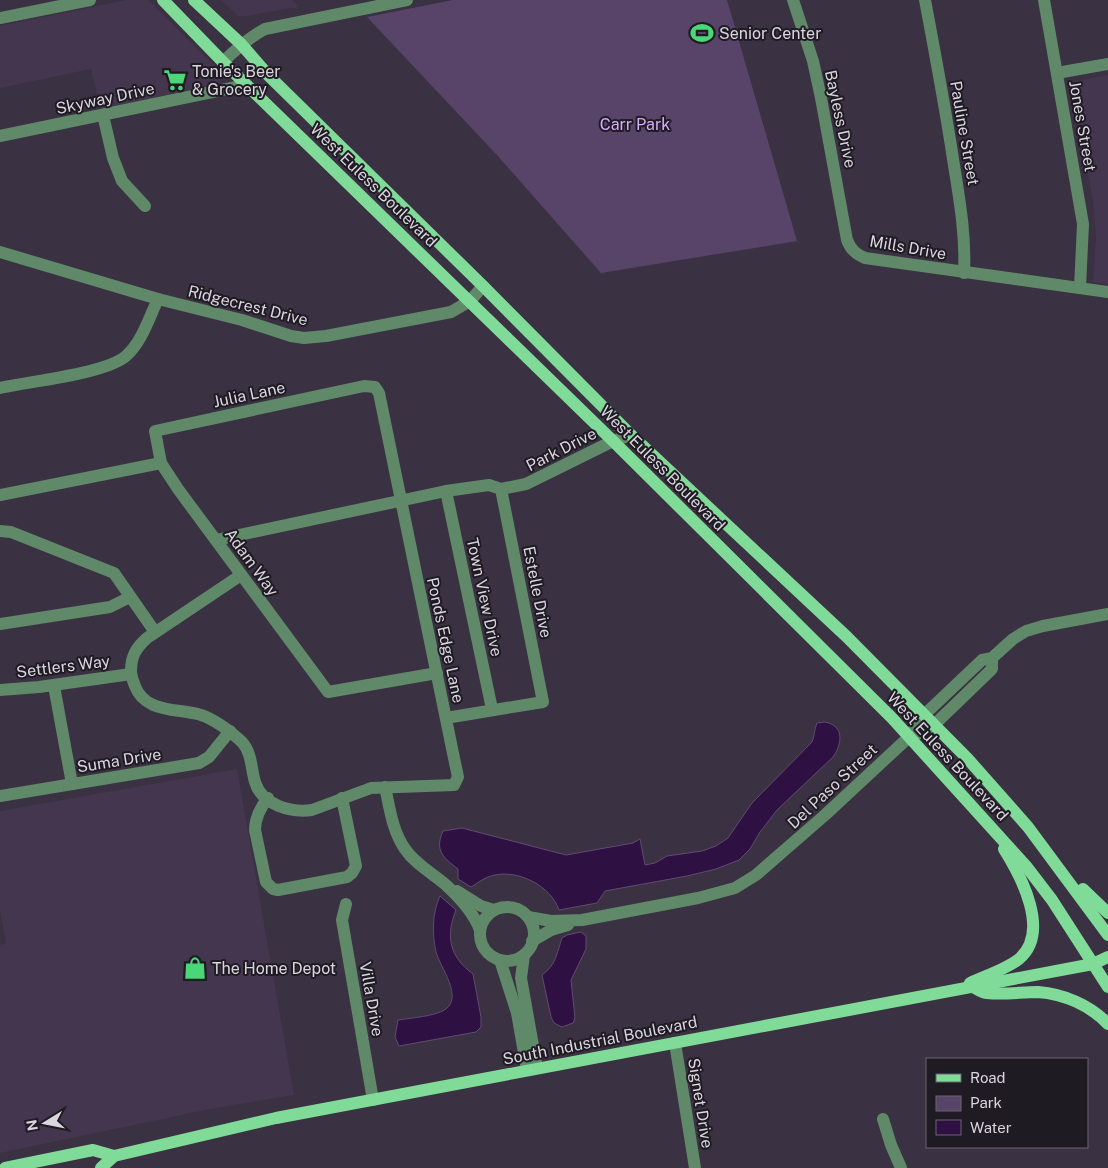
<svg xmlns="http://www.w3.org/2000/svg" width="1108" height="1168" font-family="'Public Sans',sans-serif">
<rect width="100%" height="100%" fill="#3a3142"/>
<g fill="#43364e">
<polygon points="126,0 148,0 219,70 221,80 218,84 101,109 91,69 0,88 0,26"/>
<polygon points="221,0 292,0 299,7 239,17"/>
<polygon points="1108,75 1108,284 1093,282 1096,237 1093,201 1071,82"/>
<polygon points="237,769 294,1095 215,1108 0,1153 0,945 6,943 0,910 0,811"/>
</g>
<polygon fill="#584469" points="453,0 727,0 797,241 601,273 496,154 367,17"/>
<g fill="#2e1042" stroke="#624b71">
<path d="M825,722C845,726 842,744 833,757L777,810L760,832L750,849L739,860L716,869L687,876L605,891L597,903L559,910C551,886 519,870 495,875C485,877 479,882 471,887L458,879V869C444,858 434,851 443,831L462,828L566,855L633,843L640,839L645,865L655,863L667,856L702,851L716,846L728,838L752,803L812,742C815,735 814,730 817,723Z"/>
<path d="M440,896L456,910C445,937 450,957 473,974L481,1017V1027L476,1032L399,1046L395,1037L398,1020C411,1018 437,1016 446,1009C463,996 440,967 436,952C432,935 432,913 440,896Z"/>
<path d="M581,932L586,936V949L571,980L575,1018L573,1023L562,1027L554,1023L551,1017L542,975C556,965 557,953 562,938L567,935Z"/>
</g>
<g fill="none" stroke-linecap="round" stroke-linejoin="round">
<g stroke="#5f8968" stroke-width="12">
<path d="M793,0L813,61L821,98L847,240C851,250 856,254 865,258L1108,292"/>
<path d="M925,0C935,53 945,106 953,159C959,197 966,234 964,273"/>
<polyline points="1044,0 1083,224 1080,288"/>
<polyline points="0,18 90,0"/>
<path d="M223,62C236,49 248,38 265,29L407,0"/>
<polyline points="1057,73 1108,64"/>
<polyline points="103,115 113,158 122,181 145,206"/>
<polyline points="0,136 246,85"/>
<polyline points="0,252 158,299 242,320 291,336 304,338 326,336 451,312 470,301 483,286"/>
<path d="M0,388C30,381 105,374 126,356C142,342 149,318 158,299"/>
<path d="M161,463L155,431L364,386L375,387L379,393L454,758L458,777L454,785L371,788L312,810C291,813 262,805 255,782C251,769 252,753 242,742C231,732 216,720 201,715C177,708 145,713 135,686C133,681 131,676 131,671C131,656 136,648 147,638L241,575"/>
<polyline points="446,491 492,709"/>
<polyline points="0,495 161,463 178,489 328,692 437,673"/>
<polyline points="0,531 11,532 114,573 155,632"/>
<polyline points="216,540 446,491 489,485 501,489 526,484 613,441 631,435"/>
<polyline points="0,624 110,607 130,597"/>
<polyline points="54,686 72,784"/>
<polyline points="0,690 39,687 131,674"/>
<polyline points="446,718 543,702 501,489"/>
<polyline points="911,737 934,725 992,669 992,658"/>
<path d="M385,787C390,809 392,830 405,849C415,864 432,873 446,885C459,897 474,913 480,930"/>
<polyline points="0,796 199,763 209,757 230,731"/>
<path d="M268,798C260,808 255,818 255,830L266,882L273,889L278,890L347,877L352,873L356,866L342,798"/>
<polyline points="457,891 481,906 494,910"/>
<polyline points="346,904 342,920 373,1100"/>
<circle cx="507" cy="934" r="27"/>
<polyline points="528,917 551,921 582,920 698,898 735,888 756,875 825,815 909,737 924,715 982,660 992,658 1013,639 1026,631 1043,626 1108,614"/>
<polyline points="532,941 551,930 568,925"/>
<polyline points="524,955 521,978 537,1068"/>
<polyline points="500,960 517,1013 527,1070"/>
<polyline points="675,1043 695,1168"/>
<polyline points="883,1119 891,1145 901,1168"/>
</g>
<g stroke="#81db98" stroke-width="12">
<polyline points="163,0 223,62 613,441 892,718 1026,866 1052,900 1108,987"/>
<polyline points="194,0 241,44 269,76 483,286 631,435 847,637 968,759 1028,827 1108,935"/>
<polyline points="1083,889 1108,913"/>
<path d="M970,983C984,976 1007,969 1019,959C1051,932 1021,876 1004,849"/>
<path d="M973,987C977,989 982,993 987,993C1004,995 1021,992 1038,992C1064,994 1090,1005 1108,1024"/>
<polyline points="5,1168 93,1150 114,1156"/>
<polyline points="101,1168 114,1156 276,1118 1093,964 1108,957"/>
</g>
</g>
<defs>
<symbol id="stadium-bare" viewBox="-9 -9 18 18"><path d="M0-5a6.5 5 0 1 0 0 10a6.5 5 0 1 0 0-10ZM-3.5-1.8h7v3.6h-7Z" fill="#49d778" stroke="#1f1b23" stroke-width="2.5" paint-order="stroke"/></symbol>
<symbol id="supermarket-bare" viewBox="-9 -9 18 18"><path d="M-6-5.5h2.5l.6 2H6L4.5 2H-2.5L-4.4-4H-6ZM-1.5 3.2a1.3 1.3 0 1 0 .1 0ZM3 3.2a1.3 1.3 0 1 0 .1 0Z" fill="#49d778" stroke="#1f1b23" stroke-width="2.5" paint-order="stroke"/></symbol>
<symbol id="shop-bare" viewBox="-9 -9 18 18"><path d="M-5-2.5h2.3a2.7 3.5 0 0 1 5.4 0H5L5.5 6h-11ZM-1.5-2.5h3a1.5 2.3 0 0 0-3 0Z" fill="#49d778" stroke="#1f1b23" stroke-width="2.5" paint-order="stroke"/></symbol>
</defs>
<g fill-rule="evenodd">
<use href="#stadium-bare" x="686" y="17" width="32" height="32"/>
<use href="#supermarket-bare" x="159" y="64" width="32" height="32"/>
<use href="#shop-bare" x="179" y="952" width="32" height="32"/>
</g>
<g text-anchor="middle" stroke-width="4" stroke-linejoin="round" paint-order="stroke">
<g font-size="16" fill="#dbd5e0" stroke="#1f1b23" text-anchor="start">
<text x="719" y="39">Senior Center</text>
<text x="192" y="77">Tonie's Beer<tspan x="192" dy="18">&amp; Grocery</tspan></text>
<text x="212" y="974">The Home Depot</text>
</g>
<g font-size="16" fill="#dbd5e0" stroke="#1f1b23">
<text transform="translate(105 98) rotate(-12)" y="6">Skyway Drive</text>
<text transform="translate(841 119) rotate(78)" y="6">Bayless Drive</text>
<text transform="translate(1083 126) rotate(80)" y="6">Jones Street</text>
<text transform="translate(965 133) rotate(80)" y="6">Pauline Street</text>
<text transform="translate(374 185) rotate(44)" y="6">West Euless Boulevard</text>
<text transform="translate(908 247) rotate(10)" y="6">Mills Drive</text>
<text transform="translate(248 305) rotate(14)" y="6">Ridgecrest Drive</text>
<text transform="translate(249 394) rotate(-12)" y="6">Julia Lane</text>
<text transform="translate(561 449) rotate(-27)" y="6">Park Drive</text>
<text transform="translate(663 468) rotate(45)" y="6">West Euless Boulevard</text>
<text transform="translate(252 562) rotate(54)" y="6">Adam Way</text>
<text transform="translate(538 592) rotate(79)" y="6">Estelle Drive</text>
<text transform="translate(485 597) rotate(78)" y="6">Town View Drive</text>
<text transform="translate(446 640) rotate(78)" y="6">Ponds Edge Lane</text>
<text transform="translate(63 666) rotate(-7)" y="6">Settlers Way</text>
<text transform="translate(948 756) rotate(47)" y="6">West Euless Boulevard</text>
<text transform="translate(119 760) rotate(-9)" y="6">Suma Drive</text>
<text transform="translate(832 786) rotate(-43)" y="6">Del Paso Street</text>
<text transform="translate(372 999) rotate(80)" y="6">Villa Drive</text>
<text transform="translate(600 1040) rotate(-11)" y="6">South Industrial Boulevard</text>
<text transform="translate(701 1103) rotate(81)" y="6">Signet Drive</text>
</g>
<g font-size="16" fill="#d9acfe" stroke="#1f1b23">
<text x="635" y="130">Carr Park</text>
</g>
</g>
<rect x="926" y="1058" width="162" height="90" fill="#1f1b23" stroke="#6a656f"/>
<rect x="936" y="1074" width="25" height="8" fill="#81db98" stroke="#6a656f"/>
<text x="970" y="1083" font-size="15" fill="#dbd5e0">Road</text>
<rect x="936" y="1096" width="25" height="15" fill="#584469" stroke="#6a656f"/>
<text x="970" y="1108" font-size="15" fill="#dbd5e0">Park</text>
<rect x="936" y="1120" width="25" height="15" fill="#2e1042" stroke="#6a656f"/>
<text x="970" y="1133" font-size="15" fill="#dbd5e0">Water</text>
<g transform="translate(45 1123) rotate(260)" stroke="#1f1b23" stroke-width="4" paint-order="stroke">
<path d="M0-4L9 19L0 12L-9 19Z" fill="#dbd5e0"/>
<text y="-8" font-size="14" font-weight="bold" text-anchor="middle" fill="#dbd5e0">N</text>
</g>
</svg>
